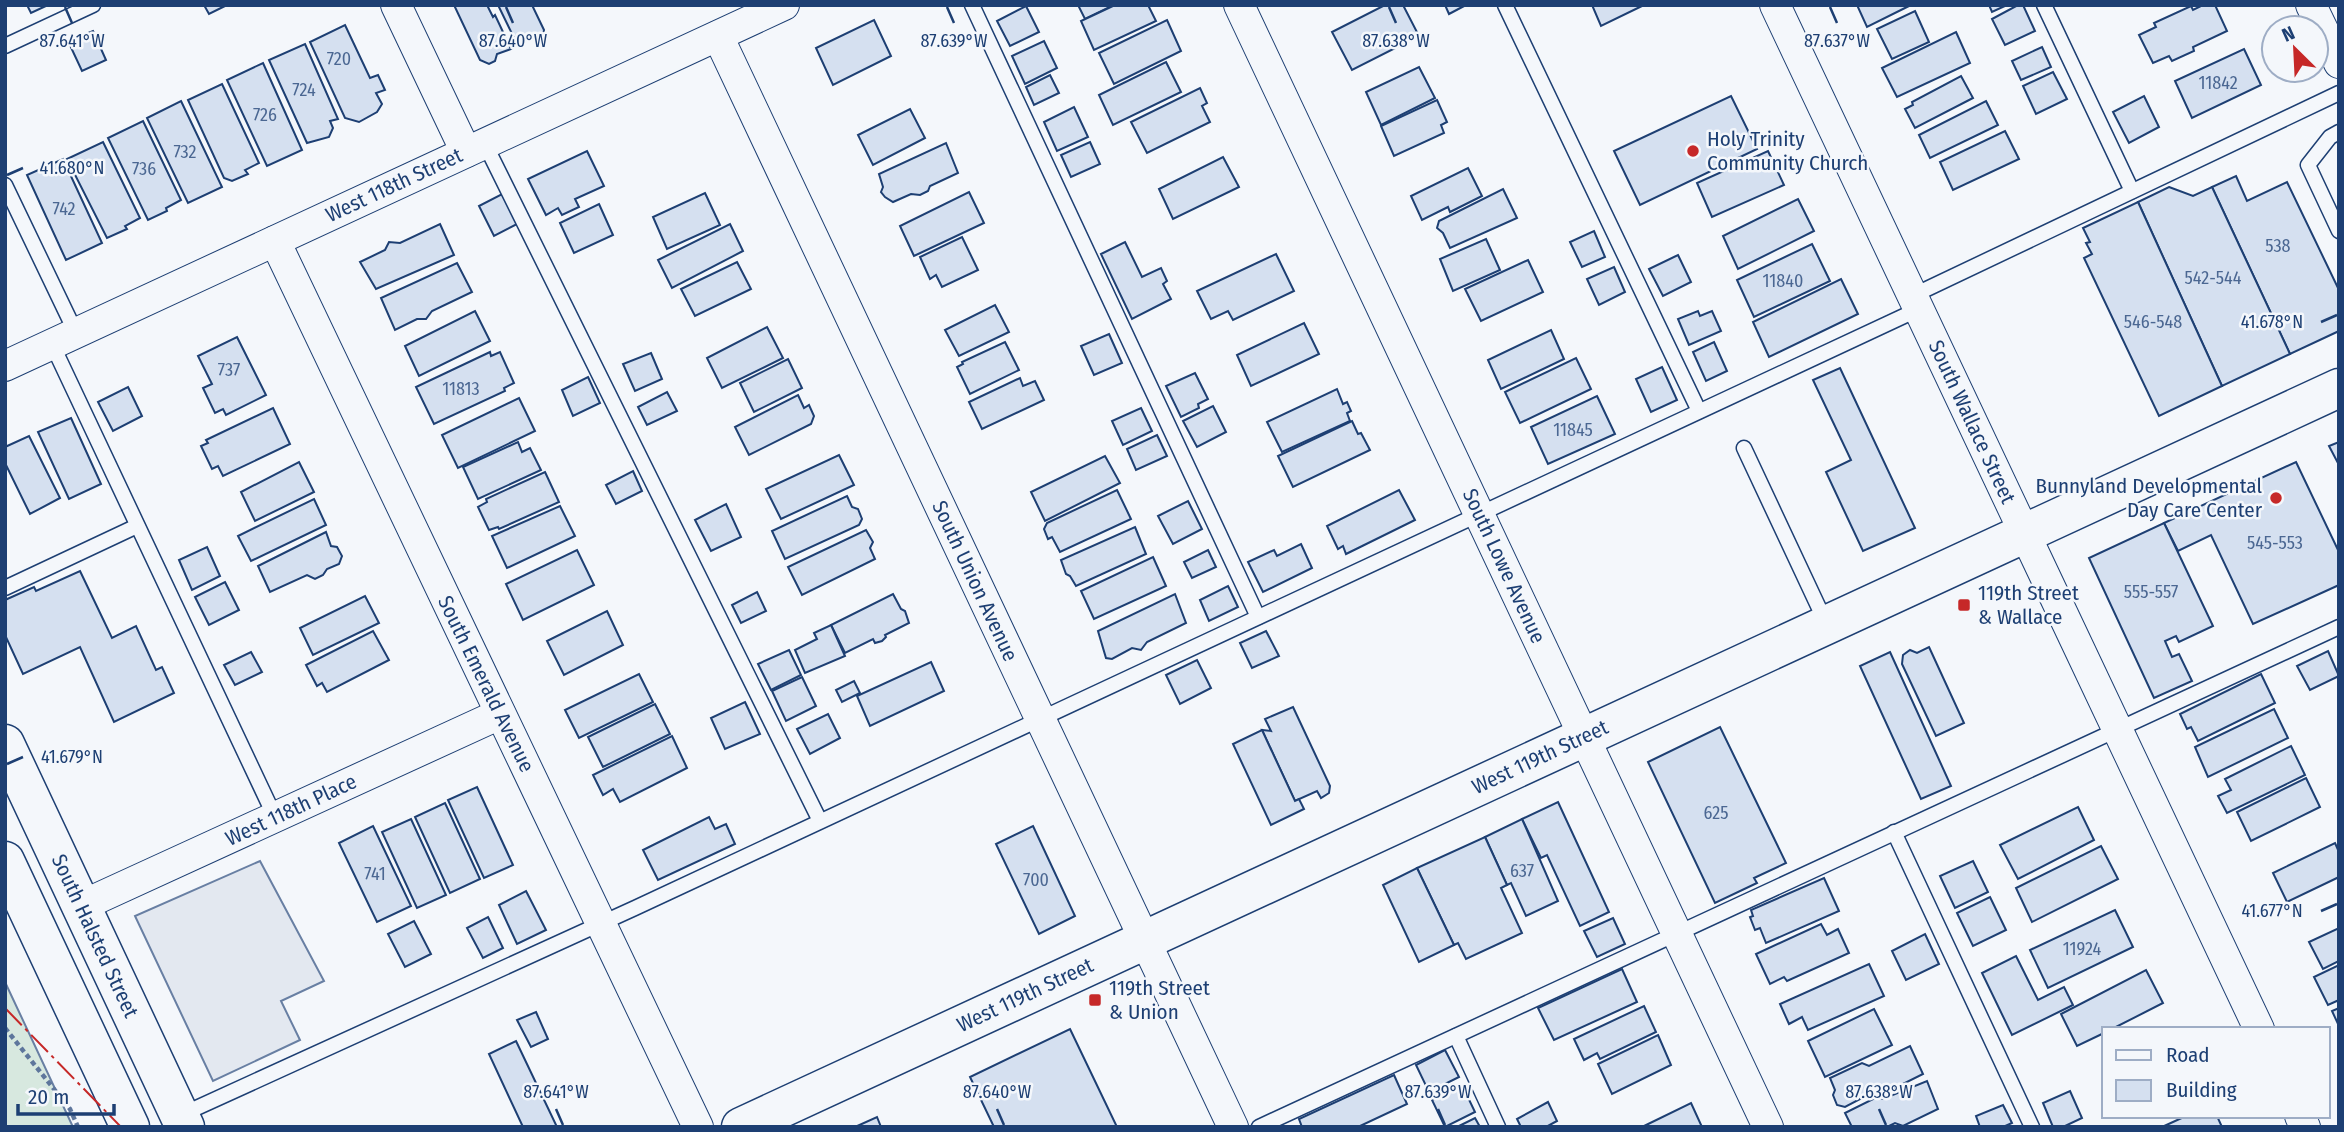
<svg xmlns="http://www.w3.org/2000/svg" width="2344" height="1132" font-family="'Fira Sans Condensed',sans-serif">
<rect width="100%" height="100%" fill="#f4f7fb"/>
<polygon fill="#d7e8df" stroke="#687fa3" stroke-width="2" points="5,982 73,1127 5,1127"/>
<polygon fill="#e3e8f0" stroke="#687fa3" stroke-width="2" points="260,861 324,981 281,1001 300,1040 213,1081 135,916"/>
<g fill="#d5e0f0" stroke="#1d3f73" stroke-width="2">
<polygon points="27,5 48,5 31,13"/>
<polygon points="204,5 227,5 209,14"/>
<polygon points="454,5 487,5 493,17 495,15 511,49 497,54 495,61 489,64 480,60"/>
<polygon points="498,5 532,5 544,30 543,36 537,40 526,40 517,44"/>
<polygon points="1078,5 1114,5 1085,19"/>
<polygon points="1115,5 1148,5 1156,21 1094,50 1081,21"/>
<polygon points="1385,5 1403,5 1419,36 1352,70 1332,32"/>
<polygon points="1445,5 1466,5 1449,14"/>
<polygon points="1592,5 1644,5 1601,26"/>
<polygon points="1857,5 1911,5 1867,27"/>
<polygon points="1989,5 2007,5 1992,12"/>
<polygon points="2018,5 2023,5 2035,31 2005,45 1992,19"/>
<polygon points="2203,5 2215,5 2227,31 2193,47 2194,51 2172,61 2169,56 2153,63 2139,35 2156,27 2154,23 2191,6 2193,10"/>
<polygon points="1026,6 1039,32 1010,46 997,21"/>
<polygon points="1915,11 1929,42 1892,59 1877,29"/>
<polygon points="874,20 891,56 833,85 816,48"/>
<polygon points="1167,20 1181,51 1114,84 1099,53"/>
<polygon points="345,25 370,78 378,75 385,90 376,93 382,104 377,112 359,122 345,118 310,42"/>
<polygon points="93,31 106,60 82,71 68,41"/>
<polygon points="1956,32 1970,63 1897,97 1882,68"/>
<polygon points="1044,41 1057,68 1025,84 1012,56"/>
<polygon points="305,44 338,119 330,121 333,128 329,137 307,143 269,60"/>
<polygon points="2042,47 2051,67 2021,80 2012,61"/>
<polygon points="2244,49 2261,85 2192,118 2175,81"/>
<polygon points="1166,62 1181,92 1113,125 1099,95"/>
<polygon points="263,63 302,150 267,166 227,80"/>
<polygon points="1419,67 1435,98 1381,125 1366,92"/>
<polygon points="2053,72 2067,99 2036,114 2023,86"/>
<polygon points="1050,75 1059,93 1034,105 1026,87"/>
<polygon points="1961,76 1973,98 1915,128 1905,109 1913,105 1912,102"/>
<polygon points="222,84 259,163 245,170 248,174 232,181 224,178 188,100"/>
<polygon points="1200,88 1207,103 1202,106 1210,122 1147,153 1131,122"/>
<polygon points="1731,96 1757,149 1640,205 1614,151"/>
<polygon points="2144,96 2159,127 2129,143 2113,112"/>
<polygon points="1437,100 1447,122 1441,125 1444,133 1394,156 1381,126"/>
<polygon points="181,101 222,187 188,203 147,118"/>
<polygon points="1986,101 1998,125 1930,158 1919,135"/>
<polygon points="1074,107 1088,137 1057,151 1044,122"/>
<polygon points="910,109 925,138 873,165 858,135"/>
<polygon points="143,121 181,200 166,208 167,211 148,220 108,138"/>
<polygon points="2005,131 2019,159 1953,190 1940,162"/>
<polygon points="103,142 140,218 125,226 127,229 107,238 67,159"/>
<polygon points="1090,142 1100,164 1071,177 1061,155"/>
<polygon points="946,143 958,173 930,186 928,191 920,195 911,194 893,202 885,197 881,192 883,187 879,174"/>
<polygon points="587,151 604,186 575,199 579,207 562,215 558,208 546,215 528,179"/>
<polygon points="1768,151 1784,185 1712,217 1697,183"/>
<polygon points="1223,157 1239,187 1173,219 1159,189"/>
<polygon points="63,159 102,243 66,260 27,175"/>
<polygon points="1468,168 1482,196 1450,212 1448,207 1422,220 1411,196"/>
<polygon points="2236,176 2247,201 2287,182 2339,290 2339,331 2290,354 2212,187"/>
<polygon points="2169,187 2193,196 2212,187 2290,354 2222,386 2138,202"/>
<polygon points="1503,189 1517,218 1450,248 1443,233 1437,228 1439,221"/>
<polygon points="506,192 521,222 494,236 479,206"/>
<polygon points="969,192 984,223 914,256 900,226"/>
<polygon points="705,193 720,225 667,249 653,217"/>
<polygon points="1798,199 1814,231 1738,269 1723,236"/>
<polygon points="2138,202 2222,386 2159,416 2084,258 2092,254 2086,243 2090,242 2083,228"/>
<polygon points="599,204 613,235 574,253 560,223"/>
<polygon points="440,224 454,255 376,289 360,262 385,250 389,242 400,243"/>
<polygon points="730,224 743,251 672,288 658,260"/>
<polygon points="1594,231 1605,257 1582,267 1570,242"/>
<polygon points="962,237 978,270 942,287 936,275 930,279 920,257"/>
<polygon points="1486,239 1500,270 1453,291 1440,259"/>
<polygon points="1125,242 1142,277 1161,268 1167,281 1163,284 1171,299 1132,319 1101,254"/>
<polygon points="1812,244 1830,281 1754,317 1737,280"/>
<polygon points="1276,254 1294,291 1233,320 1228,311 1211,319 1197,291"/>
<polygon points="1678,255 1691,282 1663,296 1649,269"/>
<polygon points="1528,260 1543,292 1481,321 1465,289"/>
<polygon points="737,262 751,289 695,316 681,289"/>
<polygon points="457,263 472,292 432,311 426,319 417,319 395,330 381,298"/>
<polygon points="1614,267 1625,292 1599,305 1587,279"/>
<polygon points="1841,279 1858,314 1769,357 1753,322"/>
<polygon points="995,305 1009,332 959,356 945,330"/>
<polygon points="475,311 490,341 419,376 405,346"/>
<polygon points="1698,311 1700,316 1712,311 1721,331 1689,345 1678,319"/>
<polygon points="1304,323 1319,354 1251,386 1237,355"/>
<polygon points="767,327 783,358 722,388 707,358"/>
<polygon points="1551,330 1564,359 1501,389 1488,360"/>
<polygon points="1109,334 1122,363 1094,375 1081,346"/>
<polygon points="237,337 266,395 226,415 223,409 215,413 203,388 212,384 198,356"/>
<polygon points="1005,342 1019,370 970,394 957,367 963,364 962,362"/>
<polygon points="1714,342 1727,371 1706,381 1693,352"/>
<polygon points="490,352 491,356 500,352 514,383 504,388 505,391 434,424 416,387"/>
<polygon points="651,353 662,379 635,391 623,364"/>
<polygon points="1576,358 1591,389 1520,423 1505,392"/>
<polygon points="788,359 802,388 754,412 740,383"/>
<polygon points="1662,367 1677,400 1651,412 1636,379"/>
<polygon points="1840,368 1915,528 1863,551 1826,472 1851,460 1813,380"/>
<polygon points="1195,373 1208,399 1198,404 1199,408 1181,417 1166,386"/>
<polygon points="588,377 600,403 573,416 562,390"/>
<polygon points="1020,378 1023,386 1035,381 1044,400 982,429 969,402"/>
<polygon points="128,387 142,416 113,431 98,402"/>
<polygon points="1337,389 1343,404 1347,402 1351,411 1347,413 1350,421 1282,452 1267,422"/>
<polygon points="667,392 677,411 647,425 638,407"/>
<polygon points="798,395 804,408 809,405 814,416 811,424 749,455 735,427"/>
<polygon points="1597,396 1615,434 1548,464 1531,427"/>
<polygon points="519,398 535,431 458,468 442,435"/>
<polygon points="1213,406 1226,432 1197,447 1183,421"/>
<polygon points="273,408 290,444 223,476 218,466 212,469 201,446 208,443 206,440"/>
<polygon points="1141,408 1152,431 1123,445 1112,421"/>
<polygon points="71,418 101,484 69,499 38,432"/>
<polygon points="1352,421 1358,434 1361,433 1370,450 1293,487 1278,456"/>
<polygon points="1157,435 1167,456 1136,470 1127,449"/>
<polygon points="29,436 60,498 30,514 5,463 5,447"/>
<polygon points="518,442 522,452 530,448 541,470 478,499 463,467"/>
<polygon points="2339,442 2339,465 2329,446"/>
<polygon points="839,455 854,485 781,519 766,489"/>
<polygon points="1105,456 1120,483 1045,521 1031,492"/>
<polygon points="299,462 314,492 255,521 241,492"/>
<polygon points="2296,462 2339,552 2339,585 2253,624 2211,535 2178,551 2164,523"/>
<polygon points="633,471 642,491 616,504 606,485"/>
<polygon points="545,472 559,502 499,529 498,527 489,530 478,507 487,502 486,499"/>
<polygon points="1117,490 1131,519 1060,552 1052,537 1048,539 1044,529 1047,523"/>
<polygon points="1399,490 1415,520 1346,554 1343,546 1338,549 1327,526"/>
<polygon points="847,496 852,507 858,509 862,519 859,525 785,559 772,531"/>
<polygon points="314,499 326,525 251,561 238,536"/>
<polygon points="1188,501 1202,529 1173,544 1158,516"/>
<polygon points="726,504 741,537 711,551 695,520"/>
<polygon points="560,506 575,536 507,568 492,536"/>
<polygon points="2164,523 2213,626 2179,642 2176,636 2165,641 2172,657 2179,654 2192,681 2154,698 2089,558"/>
<polygon points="1135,527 1146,554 1076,586 1070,576 1066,574 1061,560"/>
<polygon points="866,530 873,542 870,548 875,559 802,595 788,567"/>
<polygon points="326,532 331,546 337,547 342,556 339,564 327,569 323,575 315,579 307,575 270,592 258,566"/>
<polygon points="1301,544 1312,568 1263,592 1248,562 1274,550 1277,556"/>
<polygon points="207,547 220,576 192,590 179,560"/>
<polygon points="577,550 594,585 523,620 506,584"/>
<polygon points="1208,550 1216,567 1192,578 1184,562"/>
<polygon points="1153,557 1166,586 1094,619 1081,591"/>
<polygon points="80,571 112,638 136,626 156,670 162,667 174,693 114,722 80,647 23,674 5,635 5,600 34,587 36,591"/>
<polygon points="225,582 239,610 209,625 195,597"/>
<polygon points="1228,586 1238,607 1209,621 1200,600"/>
<polygon points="757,592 766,611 741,623 732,605"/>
<polygon points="893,594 901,609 905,611 909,623 885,635 886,637 882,641 875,643 873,639 845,653 831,625"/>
<polygon points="1175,594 1186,623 1147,642 1141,650 1132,648 1112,659 1106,658 1098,631"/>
<polygon points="365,596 379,623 313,655 300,628"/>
<polygon points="607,611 623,645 564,675 547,641"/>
<polygon points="831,625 845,656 805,673 795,650 817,639 814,633"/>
<polygon points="373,631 389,660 327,692 322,683 317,686 306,665"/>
<polygon points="1266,631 1279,656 1252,668 1240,643"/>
<polygon points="1929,647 1964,723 1936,736 1902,664 1903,655 1910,650 1917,653"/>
<polygon points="789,650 801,675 771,690 758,664"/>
<polygon points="2328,651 2339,676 2310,690 2297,666"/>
<polygon points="251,652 262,672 235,685 224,665"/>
<polygon points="1890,652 1951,786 1921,799 1860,666"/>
<polygon points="1197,660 1211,688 1180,704 1166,675"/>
<polygon points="931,662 944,691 870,726 857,696"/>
<polygon points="639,674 653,702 579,738 565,710"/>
<polygon points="2261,674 2275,703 2198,741 2191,727 2187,729 2180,714"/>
<polygon points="802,677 816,706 786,721 772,691"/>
<polygon points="854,681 860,693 842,702 836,690"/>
<polygon points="745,702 760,734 725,749 711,718"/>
<polygon points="655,704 670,734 603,767 588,737"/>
<polygon points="1293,707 1330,786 1329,793 1321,798 1317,791 1295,801 1262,730 1271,731 1265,719"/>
<polygon points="2274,709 2288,738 2208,777 2195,747"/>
<polygon points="828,714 840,738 810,754 797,729"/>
<polygon points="1720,727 1786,863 1754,878 1757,883 1715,903 1648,762"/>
<polygon points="1262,730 1295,801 1299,799 1304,809 1271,825 1233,744"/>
<polygon points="672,736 687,768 620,802 613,789 603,795 593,775"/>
<polygon points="2291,746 2305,775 2227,813 2218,796 2231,790 2225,779"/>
<polygon points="2306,778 2320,807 2251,841 2237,812"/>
<polygon points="477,787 513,865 484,878 448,800"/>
<polygon points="1558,802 1609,912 1580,926 1547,855 1541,858 1522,819"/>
<polygon points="445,803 480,879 450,893 415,817"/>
<polygon points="2078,807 2094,840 2018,879 2000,845"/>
<polygon points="709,817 715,829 726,824 735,844 658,880 643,850"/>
<polygon points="411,819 446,895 417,908 382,832"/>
<polygon points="1522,819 1558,901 1526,916 1511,883 1507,885 1485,837"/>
<polygon points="373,826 411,906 377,922 339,843"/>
<polygon points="1033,826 1075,916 1039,934 996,844"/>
<polygon points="1485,837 1507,885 1501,888 1522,933 1466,959 1458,943 1454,945 1417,868"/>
<polygon points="2335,843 2339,852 2339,877 2287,902 2273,873"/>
<polygon points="2101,846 2118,879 2032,922 2016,888"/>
<polygon points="1973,861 1988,892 1955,908 1940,876"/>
<polygon points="1417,868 1454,945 1419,962 1383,885"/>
<polygon points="1824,878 1839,911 1766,943 1760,928 1755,930 1750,917 1753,916 1751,910"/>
<polygon points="526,891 546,930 517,944 499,905"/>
<polygon points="1990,897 2006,930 1973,946 1957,913"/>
<polygon points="2115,910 2133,947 2048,988 2030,950"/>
<polygon points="488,917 503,948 483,958 467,928"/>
<polygon points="1613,918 1625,944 1597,957 1584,931"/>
<polygon points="414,921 431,954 405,967 388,934"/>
<polygon points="1821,924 1827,935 1838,929 1849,953 1787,981 1784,977 1770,984 1756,954"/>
<polygon points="2339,928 2339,961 2323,969 2309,942"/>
<polygon points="1925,934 1939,964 1906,980 1892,951"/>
<polygon points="2016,956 2038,1000 2064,987 2073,1005 2012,1035 1982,973"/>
<polygon points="1869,964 1884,996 1808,1030 1802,1017 1789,1024 1780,1004"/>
<polygon points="2339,965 2339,1000 2328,1005 2314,977"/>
<polygon points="1622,969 1637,1002 1554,1040 1538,1008"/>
<polygon points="2146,970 2163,1003 2112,1029 2104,1029 2104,1033 2077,1046 2061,1014"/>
<polygon points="1644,1006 1656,1032 1600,1059 1597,1053 1584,1060 1574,1039"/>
<polygon points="2339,1008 2339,1026 2332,1011"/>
<polygon points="1874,1009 1892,1045 1825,1077 1808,1041"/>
<polygon points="536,1012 548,1039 531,1047 517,1020"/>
<polygon points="1070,1029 1117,1127 994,1127 970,1077"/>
<polygon points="1658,1035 1671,1065 1612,1094 1598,1064"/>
<polygon points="516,1041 557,1127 523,1127 489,1054"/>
<polygon points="1910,1046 1923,1074 1887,1092 1879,1089 1845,1107 1837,1105 1833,1095 1835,1090 1830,1078 1862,1063 1869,1066"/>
<polygon points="1445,1050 1459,1077 1429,1092 1416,1065"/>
<polygon points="1394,1075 1407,1104 1358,1127 1302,1127 1299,1119"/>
<polygon points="1927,1081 1938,1109 1903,1126 1895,1123 1887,1127 1849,1127 1851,1125 1845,1113 1877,1097 1883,1099"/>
<polygon points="1462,1085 1475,1112 1445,1127 1432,1100"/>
<polygon points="2070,1091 2082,1118 2063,1127 2053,1127 2043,1103"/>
<polygon points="1548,1102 1557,1121 1546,1127 1521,1127 1517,1119"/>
<polygon points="1691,1103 1702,1127 1642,1127"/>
<polygon points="2003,1105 2012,1123 2003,1127 1980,1127 1976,1116"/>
<polygon points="2186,1116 2217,1116 2222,1127 2162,1127"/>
<polygon points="877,1117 881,1127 855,1127"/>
<polygon points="1475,1118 1480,1127 1457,1127"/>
</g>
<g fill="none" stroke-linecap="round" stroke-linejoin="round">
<defs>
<g id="lane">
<polyline points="972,5 1258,617"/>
<polyline points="1505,5 1699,411"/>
<polyline points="2044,5 2132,191"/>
<polyline points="5,46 93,5"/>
<polyline points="2339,132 2330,137 2308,165 2339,231"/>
<polyline points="485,144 820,821"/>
<polyline points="5,185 76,333"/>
<polyline points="1912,296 2339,93"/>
<polyline points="52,344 275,817"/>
<polyline points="1744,448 1826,623"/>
<polyline points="5,588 137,526"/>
<polyline points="1894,832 2032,1127"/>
<polyline points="1456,1036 1498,1127"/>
<polyline points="181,1115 635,908 1919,309"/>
<polyline points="1259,1127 2339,627"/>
</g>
<g id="street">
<polyline points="396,5 466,152"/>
<polyline points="1239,5 1768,1127"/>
<polyline points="1775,5 2259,1029"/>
<polyline points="2311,5 2339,63"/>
<polyline points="718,36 1233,1127"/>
<polyline points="275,241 698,1127"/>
<polyline points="5,366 784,5"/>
<polyline points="81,906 500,714"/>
<polyline points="2300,1116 2305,1127"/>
</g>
<polyline id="secondary" points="741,1127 2339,388"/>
<g id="primary">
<polyline points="5,744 185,1127"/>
<polyline points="5,861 130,1127"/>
</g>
</defs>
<use href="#lane" stroke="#1d3f73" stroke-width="17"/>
<use href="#street" stroke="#1d3f73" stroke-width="32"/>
<use href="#secondary" stroke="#1d3f73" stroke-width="41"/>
<use href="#primary" stroke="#1d3f73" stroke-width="41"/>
<polyline stroke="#5e769c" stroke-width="4.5" stroke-dasharray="5 3.5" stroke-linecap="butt" points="5,1028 70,1109 78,1127"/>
<use href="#lane" stroke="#f4f7fb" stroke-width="14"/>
<use href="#street" stroke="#f4f7fb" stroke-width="30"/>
<use href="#secondary" stroke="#f4f7fb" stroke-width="38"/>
<use href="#primary" stroke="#f4f7fb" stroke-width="38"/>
<polyline stroke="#c62828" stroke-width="2" stroke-dasharray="24 5 3.5 5" stroke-linecap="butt" points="5,1008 121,1127"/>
</g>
<path fill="none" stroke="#1d3f73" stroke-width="2.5" d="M65,7L72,23M506,7L513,23M947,7L954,23M1389,7L1396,23M1830,7L1837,23M7,175L23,168M2321,322L2337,315M7,764L23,757M2321,911L2337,904M556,1109L563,1125M997,1109L1004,1125M1438,1109L1445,1125M1879,1109L1886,1125"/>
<g fill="#c62828" stroke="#f4f7fb" stroke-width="2.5">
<circle cx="1693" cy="151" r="7"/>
<circle cx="2276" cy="498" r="7"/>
<rect x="1957" y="598" width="14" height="14" rx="3.5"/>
<rect x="1088" y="993" width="14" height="14" rx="3.5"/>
</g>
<g text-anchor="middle" stroke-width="5" stroke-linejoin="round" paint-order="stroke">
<g font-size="18" fill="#4b6792">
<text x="339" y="65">720</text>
<text x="2218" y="89">11842</text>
<text x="304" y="96">724</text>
<text x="265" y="121">726</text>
<text x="185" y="158">732</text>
<text x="144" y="175">736</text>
<text x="64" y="215">742</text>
<text x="2278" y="252">538</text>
<text x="2213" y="284">542-544</text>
<text x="1783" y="287">11840</text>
<text x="2153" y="328">546-548</text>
<text x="229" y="376">737</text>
<text x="461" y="395">11813</text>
<text x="1573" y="436">11845</text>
<text x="2275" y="549">545-553</text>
<text x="2151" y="598">555-557</text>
<text x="1716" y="819">625</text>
<text x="1522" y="877">637</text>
<text x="375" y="880">741</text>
<text x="1036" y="886">700</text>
<text x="2082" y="955">11924</text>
</g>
<g font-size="21" fill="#1d3f73" stroke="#f4f7fb" text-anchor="start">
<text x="1707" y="146">Holy Trinity<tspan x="1707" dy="24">Community Church</tspan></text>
<text x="2262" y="493" text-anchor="end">Bunnyland Developmental<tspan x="2262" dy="24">Day Care Center</tspan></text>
<text x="1978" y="600">119th Street<tspan x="1978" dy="24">&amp; Wallace</tspan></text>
<text x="1109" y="995">119th Street<tspan x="1109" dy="24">&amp; Union</tspan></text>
</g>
<g font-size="21" fill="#1d3f73" stroke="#f4f7fb">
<text transform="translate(394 185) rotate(-25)" y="7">West 118th Street</text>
<text transform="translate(1972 422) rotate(65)" y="7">South Wallace Street</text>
<text transform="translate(1504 566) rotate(65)" y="7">South Lowe Avenue</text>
<text transform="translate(975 581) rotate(65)" y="7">South Union Avenue</text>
<text transform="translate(486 684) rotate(64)" y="7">South Emerald Avenue</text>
<text transform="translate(1540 757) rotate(-25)" y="7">West 119th Street</text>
<text transform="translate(291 810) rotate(-25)" y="7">West 118th Place</text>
<text transform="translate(95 936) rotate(65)" y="7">South Halsted Street</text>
<text transform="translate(1025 995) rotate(-25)" y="7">West 119th Street</text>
</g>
</g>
<g font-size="18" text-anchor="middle" fill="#1d3f73" stroke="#f4f7fb" stroke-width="5" stroke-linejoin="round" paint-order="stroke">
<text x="72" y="47">87.641°W</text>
<text x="513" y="47">87.640°W</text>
<text x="954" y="47">87.639°W</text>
<text x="1396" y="47">87.638°W</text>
<text x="1837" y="47">87.637°W</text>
<text x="72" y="174">41.680°N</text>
<text x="2272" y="328">41.678°N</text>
<text x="72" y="763">41.679°N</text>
<text x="2272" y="917">41.677°N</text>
<text x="556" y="1098">87.641°W</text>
<text x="997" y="1098">87.640°W</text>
<text x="1438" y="1098">87.639°W</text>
<text x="1879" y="1098">87.638°W</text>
</g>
<rect width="2344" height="1132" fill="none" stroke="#1d3f73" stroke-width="14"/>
<rect x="2102" y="1027" width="228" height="91" fill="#f4f7fb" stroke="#9eadc5" stroke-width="2"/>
<rect x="2116" y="1050" width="35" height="10" fill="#f4f7fb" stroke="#9eadc5" stroke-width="2"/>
<text x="2166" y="1062" font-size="21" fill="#1d3f73">Road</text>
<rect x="2116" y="1080" width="35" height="21" fill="#d5e0f0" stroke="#9eadc5" stroke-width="2"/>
<text x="2166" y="1097" font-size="21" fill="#1d3f73">Building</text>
<g transform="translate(2295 49) rotate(336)"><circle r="33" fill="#f4f7fb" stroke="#9eadc5" stroke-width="2"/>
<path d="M0-5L12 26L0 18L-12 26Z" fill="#c62828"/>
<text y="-10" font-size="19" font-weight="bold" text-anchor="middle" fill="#1d3f73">N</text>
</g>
<path d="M18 1104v10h96v-10" fill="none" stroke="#1d3f73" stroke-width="3.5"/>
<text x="28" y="1104" font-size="21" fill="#1d3f73" stroke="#f4f7fb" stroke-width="5" paint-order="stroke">20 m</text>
</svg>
